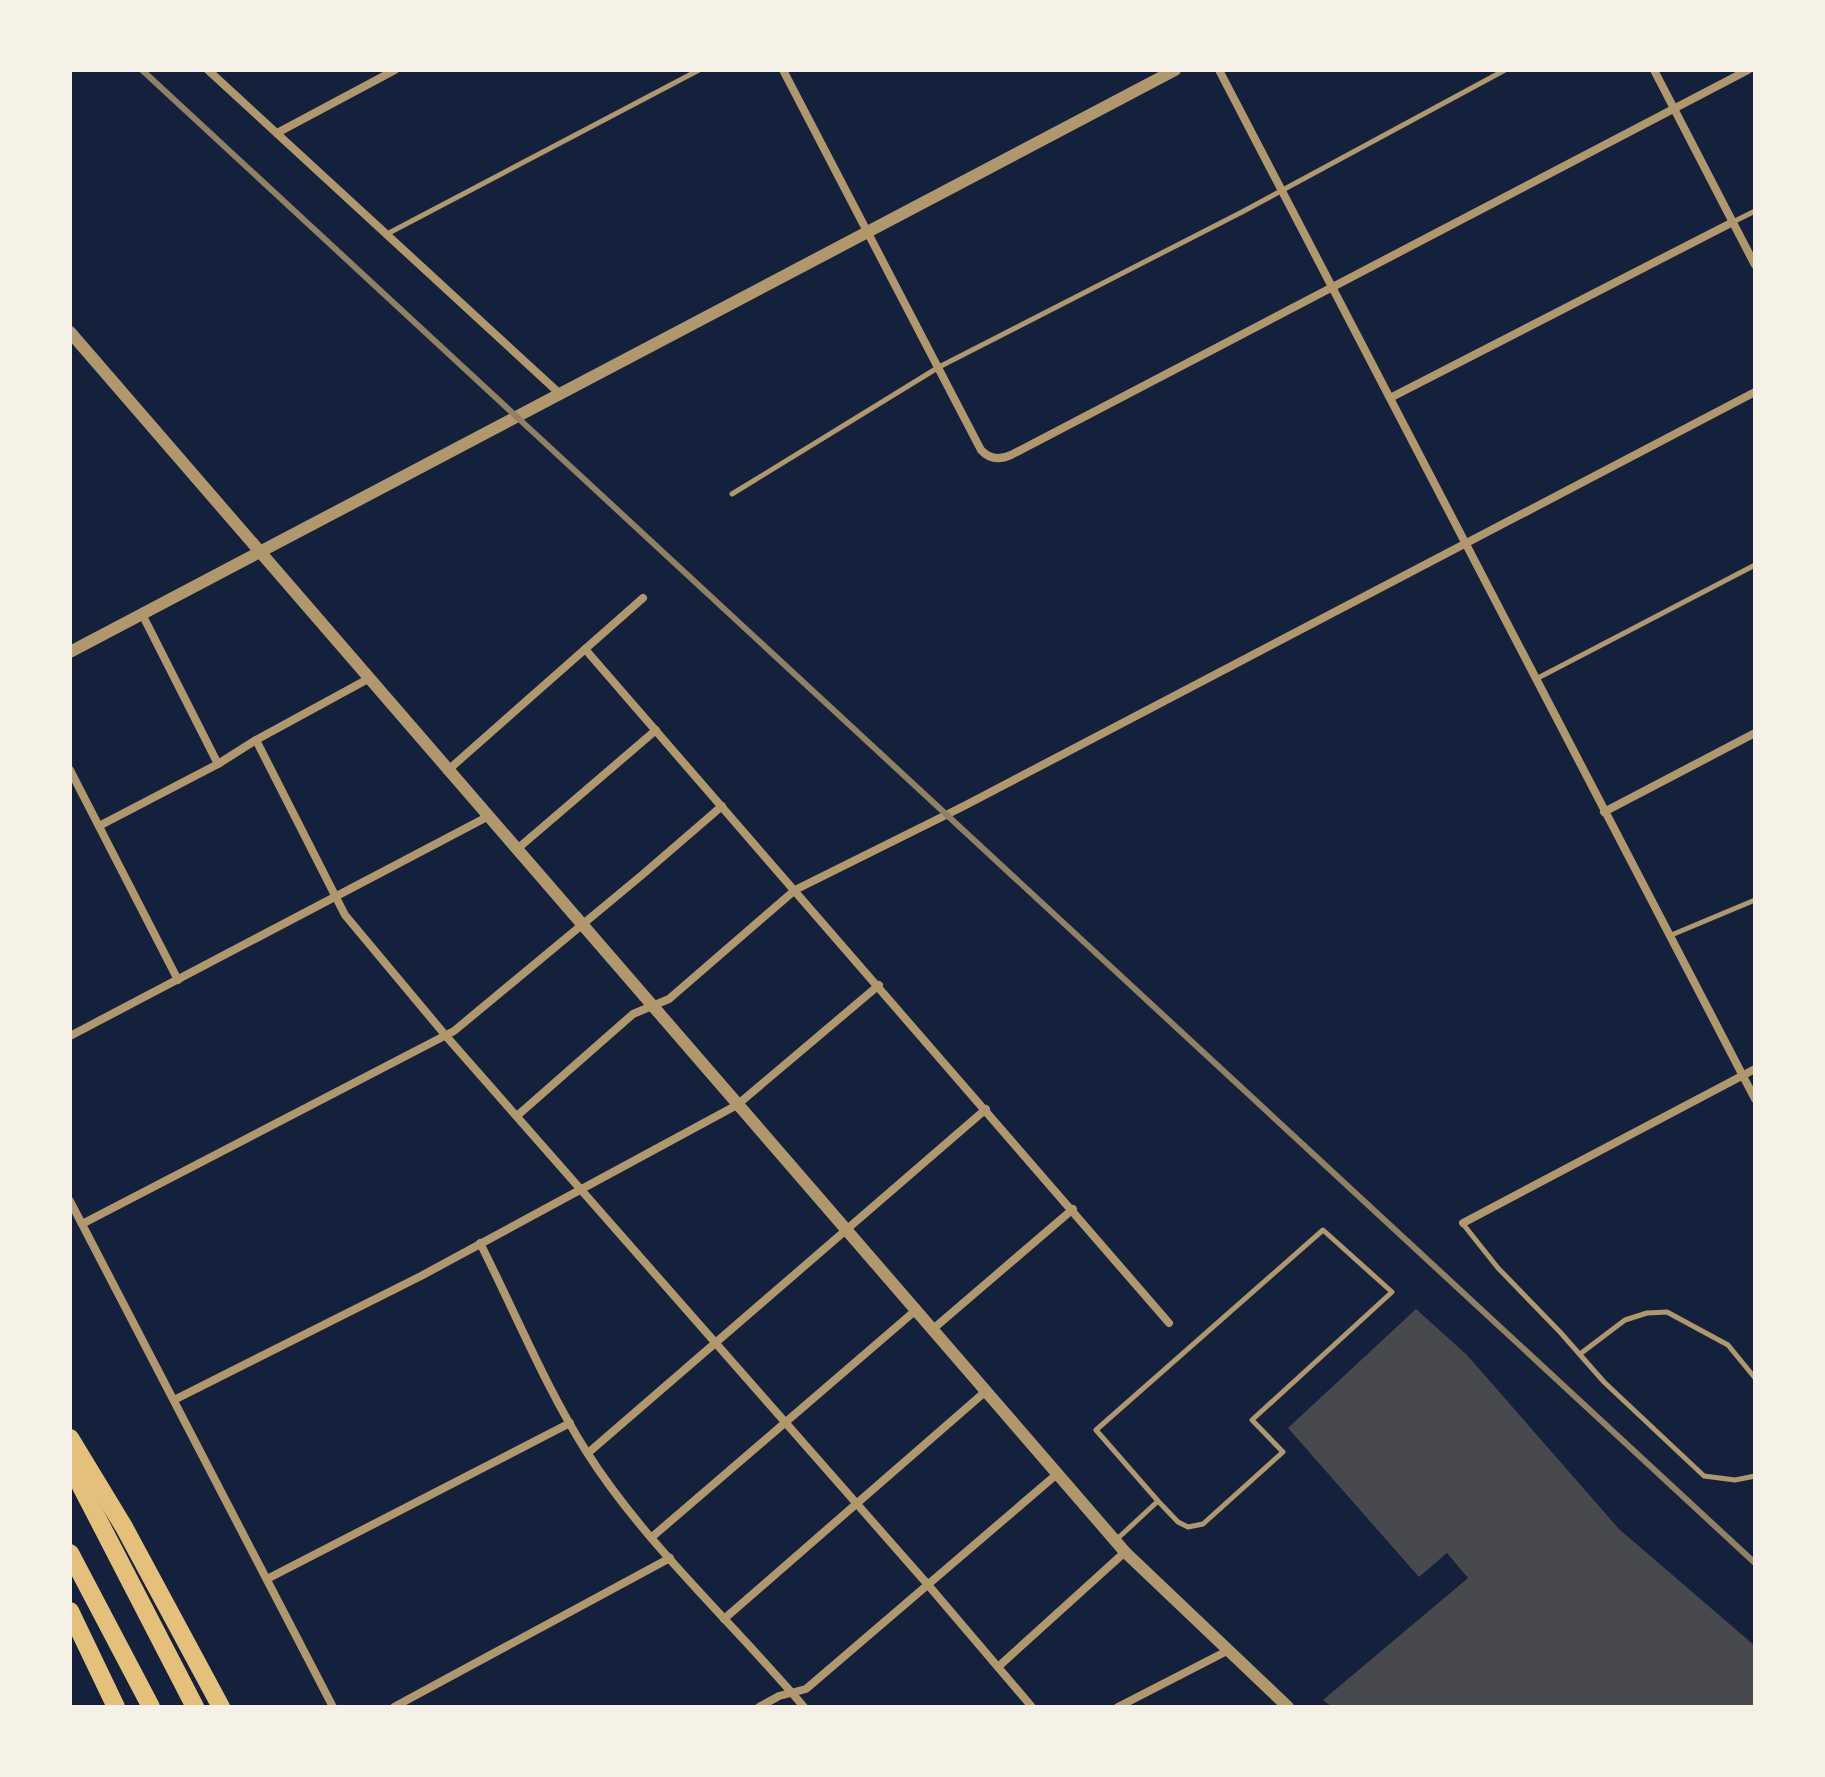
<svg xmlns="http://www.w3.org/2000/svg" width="1825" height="1777" font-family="'Varela Round',sans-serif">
<rect width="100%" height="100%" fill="#14213d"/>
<polygon fill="#48494c" points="1416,1309 1467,1355 1619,1529 1755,1646 1755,1707 1332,1707 1323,1700 1468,1578 1447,1553 1419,1577 1288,1428"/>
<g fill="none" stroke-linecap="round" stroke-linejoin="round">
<g stroke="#b1986c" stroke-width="5">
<polyline points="1733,222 1755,211"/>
<polyline points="387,234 699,70"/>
<polyline points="732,494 939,367 1242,212 1505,70"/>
<polyline points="1536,679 1755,565"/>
<polyline points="1669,936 1755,900"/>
<polyline points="1463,1224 1498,1268 1560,1332 1604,1382 1704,1476 1735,1480 1755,1476"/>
<polyline points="1580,1354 1625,1320 1647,1313 1667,1312 1728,1345 1755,1378"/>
<polyline points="1116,1540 1158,1501 1096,1430 1323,1230 1392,1292 1252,1420 1283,1452 1203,1524 1188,1527 1178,1522 1158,1501"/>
</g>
<g stroke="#b1986c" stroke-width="8">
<polyline points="208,70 559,393"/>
<path d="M783,70L981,450C990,460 1000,460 1011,455L1748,70"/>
<polyline points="1219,70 1755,1099"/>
<polyline points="1654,70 1755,265"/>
<polyline points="277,133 395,70"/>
<polyline points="1390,398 1733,222"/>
<polyline points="142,614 218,764"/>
<polyline points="585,649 1169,1323"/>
<polyline points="256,740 345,915 446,1036 929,1586 1032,1707"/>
<polyline points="70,770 178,980"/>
<polyline points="447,771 643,598"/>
<polyline points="1604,812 1755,733"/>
<polyline points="99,826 218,764 256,740 368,679"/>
<polyline points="516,850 656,730"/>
<polyline points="70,1036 487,817"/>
<polyline points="518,1115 633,1014 669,999 795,890 964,806 1755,392"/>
<polyline points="70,1201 333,1707"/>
<polyline points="1463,1223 1755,1069"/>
<polyline points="82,1224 454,1031 642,875 722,806"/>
<path d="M480,1243C515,1312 545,1386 586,1451C645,1544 733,1623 804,1707"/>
<polyline points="933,1329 1073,1209"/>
<polyline points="174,1400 421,1276 737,1105 879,985"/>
<polyline points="588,1453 986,1109"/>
<polyline points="652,1537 916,1310"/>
<polyline points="267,1579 570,1423"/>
<polyline points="724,1619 986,1391"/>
<polyline points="998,1667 1125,1552"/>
<polyline points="394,1707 670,1558"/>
<polyline points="759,1707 779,1696 806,1689 1057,1474"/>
<polyline points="1118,1707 1227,1651"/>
</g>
<g stroke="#b1986c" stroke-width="12">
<polyline points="70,332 1125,1552 1288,1707"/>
<polyline points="70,652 1175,70"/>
</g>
<g stroke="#e5c07b" stroke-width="18">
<polyline points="70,1438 124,1527 221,1707"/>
<polyline points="70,1465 195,1707"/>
<polyline points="70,1553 151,1707"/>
<polyline points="70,1611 116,1707"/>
</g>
<polyline stroke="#918062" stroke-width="6" points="142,70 1755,1563"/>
</g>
<rect width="1825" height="1777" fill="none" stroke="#f6f1e7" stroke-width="144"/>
</svg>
